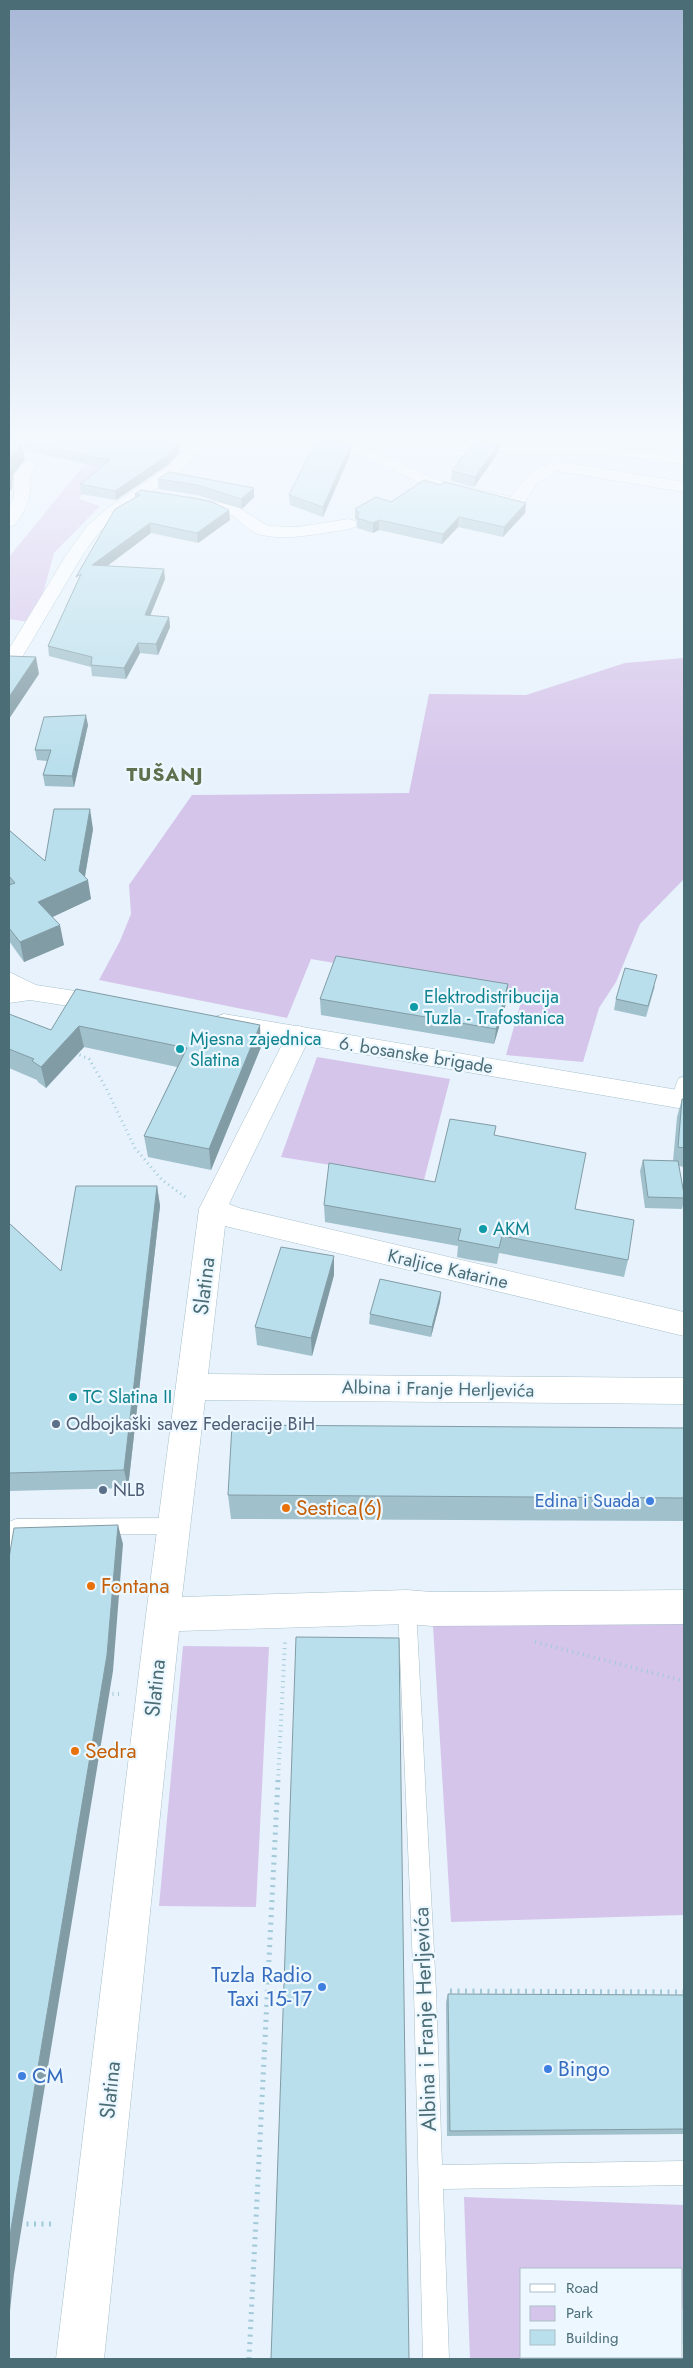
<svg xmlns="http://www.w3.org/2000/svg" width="693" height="2368" font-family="Jost,sans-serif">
<rect width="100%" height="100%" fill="#e7f2fc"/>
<g fill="#d6c5ea">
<polygon points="105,439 130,448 100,469 79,499 100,506 54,553 35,623 9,619 9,557"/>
<polygon points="684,658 684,879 640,924 616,982 599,1008 583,1062 506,1055 523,995 311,959 287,1018 99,980 120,941 131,914 129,885 192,795 409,793 429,694 526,695 625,663"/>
<polygon points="317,1057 450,1079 424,1180 281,1157"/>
<polygon points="684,1607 684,1915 451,1922 432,1609"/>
<polygon points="183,1646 269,1647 256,1907 159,1906"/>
<polygon points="464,2197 684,2205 684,2309 682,2309 682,2269 522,2269 522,2357 538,2357 536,2359 470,2359"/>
</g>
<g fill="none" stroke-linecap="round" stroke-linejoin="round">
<defs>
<g id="lane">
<polygon points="409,436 420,436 446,445 442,447"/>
<path d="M684,1077V1103H676C672,1096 675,1085 679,1078Z"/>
<polygon points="175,1518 181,1520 184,1526 181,1532 175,1534 21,1535 15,1546 9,1548 9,1522 16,1519"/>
<polygon points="407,1598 414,1601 416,1607 436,1991 442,2165 684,2161 684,2185 443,2189 449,2359 423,2359 414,1991 398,1607 400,1601"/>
<polygon points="682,2344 684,2344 684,2359 670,2359 669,2357 682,2357"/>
<polygon points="589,2357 625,2357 624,2359 588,2359"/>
</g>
<g id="street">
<polygon points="134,436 158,436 193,444 216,436 299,436 607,447 684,455 684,464 607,455 366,447 437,480 511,497 531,471 557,461 684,482 684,492 557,471 537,483 522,506 516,508 427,486 340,446 228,441 194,453 136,439"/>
<path d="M29,460L37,465C26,480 33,481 29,496C27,507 21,517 15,525L9,527V509L14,495V475L24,462Z"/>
<path d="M190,497L236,506L268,526L298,527L349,519L355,521L357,524L355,527L349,529C319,533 288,542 258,534C246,530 240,519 229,514C216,508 199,509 184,505L182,502L184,499Z"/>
<polygon points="299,1026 308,1029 311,1035 229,1204 239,1208 684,1312 684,1336 225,1226 208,1374 684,1378 684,1404 205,1400 182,1597 407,1590 432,1592 684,1590 684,1624 432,1626 407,1624 179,1631 104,2359 56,2359 146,1615 199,1209 287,1035 290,1029"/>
</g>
<g id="secondary">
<path d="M193,436H207C186,484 129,495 98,534C85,549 75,568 65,585C49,611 34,638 18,664L16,668L9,670V649L67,554L87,526L109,507L171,465L187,447Z"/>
<polygon points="9,972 36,985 108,996 117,998 120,1004 117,1010 108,1012 30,1000 9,1003"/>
<polygon points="224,1014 684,1091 684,1109 215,1029 212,1023 215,1017"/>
</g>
</defs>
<use href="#lane" stroke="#a7c0c9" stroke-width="1"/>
<use href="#street" stroke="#a7c0c9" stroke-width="1"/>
<use href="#secondary" stroke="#a5c1cd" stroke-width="1"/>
<polyline stroke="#a1c9d7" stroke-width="3" stroke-dasharray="1 4" stroke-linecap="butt" points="75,1053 89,1059 106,1088 135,1148 162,1180 188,1199"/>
<g stroke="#a1c9d7" stroke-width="4" stroke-dasharray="1 4.5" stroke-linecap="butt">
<polyline points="535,1642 684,1681"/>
<polyline points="107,1694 123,1694"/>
<polyline points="278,1781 285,1641"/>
</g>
<g stroke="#a1c9d7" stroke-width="5" stroke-dasharray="2 5.5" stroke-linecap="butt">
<polyline points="450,1991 684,1992"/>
<polyline points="19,2224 56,2224"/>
<polyline points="249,2359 278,1780"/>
</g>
<use href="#lane" fill="#fff" fill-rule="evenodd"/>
<use href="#street" fill="#fff" fill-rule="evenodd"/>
<use href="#secondary" fill="#fff" fill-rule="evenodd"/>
</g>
<g fill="#a0c0cb">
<polygon points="165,436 188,436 184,440"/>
<polygon points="23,442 179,442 180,452 169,464 116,500 81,494 80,484 101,467 25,451"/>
<polygon points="351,444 351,453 323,517 290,505 289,495"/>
<polygon points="499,444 498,453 474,487 451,481 452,471"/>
<polygon points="158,479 254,488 254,497 242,509 197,495 159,489"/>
<polygon points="441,485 526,503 525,513 503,537 458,527 442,544 379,530 373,533 357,528 357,521 355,519 355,509 391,502"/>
<polygon points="141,490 230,520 198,543 151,533 107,566 165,579 150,616 169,617 170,627 158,655 140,653 126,679 92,676 91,667 49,656 48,646 135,498 135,494"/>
<polygon points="88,725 74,787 45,786 43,775 47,761 37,760 35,750"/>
<polygon points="93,829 85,877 91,899 52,917 64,945 24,962 9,941 9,830 45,861"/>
<polygon points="508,984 507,1000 494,1044 321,1015 320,999"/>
<polygon points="655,986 646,1017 614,1010 616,999"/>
<polygon points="76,989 261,1047 211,1170 148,1157 144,1136 177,1067 84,1047 46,1088 38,1082 37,1080 9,1068 9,1014 51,1030"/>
<polygon points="682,1099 684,1099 684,1167 679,1166 684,1194 684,1201 682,1209 645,1208 640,1171 643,1160 673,1161 677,1117"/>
<polygon points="496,1126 494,1135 575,1209 628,1260 624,1277 499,1253 497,1264 466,1259 457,1257 458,1246 325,1222 324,1205 435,1182"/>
<polygon points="157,1186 160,1206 128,1488 9,1491 9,1223 61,1271"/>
<polygon points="334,1275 312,1356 257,1345 255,1327"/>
<polygon points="441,1292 440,1302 431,1337 369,1324 370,1314"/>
<polygon points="684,1428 684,1521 231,1519 228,1495"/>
<polygon points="448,1994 684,1995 684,2134 447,2136 446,2002"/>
</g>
<g fill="#829ca5">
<polygon points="184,436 188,436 184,440"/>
<polygon points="179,442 180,452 169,464 116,500 115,491"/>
<polygon points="22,444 25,460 13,474 12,489 9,492 10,458"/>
<polygon points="351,444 351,453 323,517 323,507"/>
<polygon points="499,444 498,453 474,487 475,477"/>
<polygon points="254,488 254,497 242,509 241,499"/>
<polygon points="526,503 525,513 503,537 504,527"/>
<polygon points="229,510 230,520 198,543 197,533"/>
<polygon points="459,517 458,527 442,544 443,534"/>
<polygon points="379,520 379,530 373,533 373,523"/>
<polygon points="150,523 151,533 94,576 92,565"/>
<polygon points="164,569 165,579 146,626 145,615"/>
<polygon points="169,617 170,627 158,655 156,644"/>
<polygon points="138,643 140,653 126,679 124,668"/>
<polygon points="36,657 39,674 9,719 9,697"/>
<polygon points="86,715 88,725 74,787 72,776"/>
<polygon points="90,809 93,829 84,881 88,880 91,899 42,922 38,902 79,871"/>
<polygon points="60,925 64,945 24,962 20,942"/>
<polygon points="508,984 507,1000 494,1044 496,1029"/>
<polygon points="260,1025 261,1047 211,1170 209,1149"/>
<polygon points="79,1026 84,1047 46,1088 41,1067"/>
<polygon points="157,1186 160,1206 128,1488 124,1470"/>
<polygon points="334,1256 334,1275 312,1356 311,1338"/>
<polygon points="441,1292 440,1302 431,1337 432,1327"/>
<polygon points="118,1525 123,1544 113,1671 14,2274 9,2320 9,2241"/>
</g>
<g fill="#badfec" stroke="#829ca5">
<polygon points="31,436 152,436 179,442 168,455 115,491 80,484 110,460 23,442"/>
<polygon points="318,437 351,444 323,507 289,495"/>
<polygon points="9,442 22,444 10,458 9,473"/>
<polygon points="473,443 499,444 475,477 452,471"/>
<polygon points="169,472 254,488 241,499 197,485 158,479"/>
<polygon points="424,480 441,485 444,482 526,503 504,527 459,517 443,534 379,520 373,523 357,518 359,513 355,509 376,497 391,502"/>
<polygon points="141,490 193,498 212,502 229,510 197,533 150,523 92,565 164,569 145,615 169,617 156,644 138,643 124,668 91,665 92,657 48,646 81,574 76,577 115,509 140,495 135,494"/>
<polygon points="9,656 36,657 9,697"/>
<polygon points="86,715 72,776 43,775 51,750 35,750 44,717"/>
<polygon points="54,809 90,809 79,871 88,880 38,902 60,925 20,942 9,928 9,885 15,883 9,876 9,830 45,861"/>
<polygon points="336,956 508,984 496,1029 320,999"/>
<polygon points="625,968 657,975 648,1006 616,999"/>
<polygon points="76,989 260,1025 209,1149 144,1136 187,1048 79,1026 41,1067 32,1061 34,1059 9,1049 9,1014 51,1030"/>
<polygon points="682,1099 684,1099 684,1148 678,1147"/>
<polygon points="450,1119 496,1126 494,1135 586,1153 575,1209 634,1220 628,1260 502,1236 499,1248 468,1242 458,1240 461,1229 324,1205 329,1163 435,1182"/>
<polygon points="643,1160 678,1161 684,1194 684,1198 648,1197"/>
<polygon points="76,1186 157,1186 124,1470 9,1473 9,1223 61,1271"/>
<polygon points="281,1247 334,1256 311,1338 255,1327"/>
<polygon points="380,1279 441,1292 432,1327 370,1314"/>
<polygon points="232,1425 684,1428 684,1498 228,1495"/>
<polygon points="118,1525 107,1655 9,2241 9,1558 14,1528"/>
<polygon points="296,1637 399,1638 409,2359 271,2359"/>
<polygon points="448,1994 684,1995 684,2129 450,2131"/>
</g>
<linearGradient id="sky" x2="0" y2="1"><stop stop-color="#a7b7d6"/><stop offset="0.57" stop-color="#f4f9fe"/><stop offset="1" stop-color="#f4f9fe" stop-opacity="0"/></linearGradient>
<rect width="693" height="767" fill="url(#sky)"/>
<g fill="#0f9aa8" stroke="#edf7ff" stroke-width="2">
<circle cx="414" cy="1007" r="5"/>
<circle cx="180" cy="1049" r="5"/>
<circle cx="483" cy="1229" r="5"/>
<circle cx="73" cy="1397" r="5"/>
</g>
<g fill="#5c6f8a" stroke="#edf7ff" stroke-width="2">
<circle cx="56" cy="1424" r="5"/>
<circle cx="103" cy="1490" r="5"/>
</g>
<g fill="#3f7fe0" stroke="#edf7ff" stroke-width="2">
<circle cx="650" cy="1501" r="5"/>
<circle cx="322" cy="1987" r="5"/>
<circle cx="548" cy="2069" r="5"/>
<circle cx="22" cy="2076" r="5"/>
</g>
<g fill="#e8710a" stroke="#edf7ff" stroke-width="2">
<circle cx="286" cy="1508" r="5"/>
<circle cx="91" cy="1586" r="5"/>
<circle cx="75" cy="1751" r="5"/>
</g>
<g text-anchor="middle" stroke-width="4.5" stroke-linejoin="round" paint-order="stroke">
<g font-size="18" fill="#0d838f" stroke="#edf7ff" text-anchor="start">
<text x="424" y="1003">Elektrodistribucija<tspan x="424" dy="21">Tuzla - Trafostanica</tspan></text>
<text x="190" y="1045">Mjesna zajednica<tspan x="190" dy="21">Slatina</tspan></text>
<text x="493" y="1235">AKM</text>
<text x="83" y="1403">TC Slatina II</text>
</g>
<g font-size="18" fill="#4b6d76" stroke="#edf7ff">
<text transform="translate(416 1055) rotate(9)" y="6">6. bosanske brigade</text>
<text transform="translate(448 1269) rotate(13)" y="6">Kraljice Katarine</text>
<text transform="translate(438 1389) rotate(1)" y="6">Albina i Franje Herljevića</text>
</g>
<g font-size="18" fill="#4e5e75" stroke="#edf7ff" text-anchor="start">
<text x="66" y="1430">Odbojkaški savez Federacije BiH</text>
<text x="113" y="1496">NLB</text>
</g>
<g font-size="18" fill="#366cbe" stroke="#edf7ff" text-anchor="end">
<text x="640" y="1507">Edina i Suada</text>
</g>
<g font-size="19" font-weight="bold" letter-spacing="1" fill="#5e704d" stroke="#edf7ff">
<text x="165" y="781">TUŠANJ</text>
</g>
<g font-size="21" fill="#4b6d76" stroke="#edf7ff">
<text transform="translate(204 1286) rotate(-83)" y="7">Slatina</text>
<text transform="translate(155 1688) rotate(-84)" y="7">Slatina</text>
<text transform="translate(425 2019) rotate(-92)" y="7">Albina i Franje Herljevića</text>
<text transform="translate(110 2090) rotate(-84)" y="7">Slatina</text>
</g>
<g font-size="21" fill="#c56008" stroke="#edf7ff" text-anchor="start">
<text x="296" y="1515">Sestica(6)</text>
<text x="101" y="1593">Fontana</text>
<text x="85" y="1758">Sedra</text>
</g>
<g font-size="21" fill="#366cbe" stroke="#edf7ff" text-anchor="start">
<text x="312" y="1982" text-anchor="end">Tuzla Radio<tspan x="312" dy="24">Taxi 15-17</tspan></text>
<text x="558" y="2076">Bingo</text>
<text x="32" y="2083">CM</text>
</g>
</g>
<rect width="693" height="2368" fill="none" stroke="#4b6d76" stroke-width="20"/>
<rect x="520" y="2268" width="162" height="90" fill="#edf7ff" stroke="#acc0c8"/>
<rect x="530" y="2284" width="25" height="8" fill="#ffffff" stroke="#acc0c8"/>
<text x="566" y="2293" font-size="15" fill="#4b6d76">Road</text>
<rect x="530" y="2306" width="25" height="15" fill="#d6c5ea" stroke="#acc0c8"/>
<text x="566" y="2318" font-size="15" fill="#4b6d76">Park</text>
<rect x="530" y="2330" width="25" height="15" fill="#badfec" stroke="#acc0c8"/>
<text x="566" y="2343" font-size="15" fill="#4b6d76">Building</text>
</svg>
